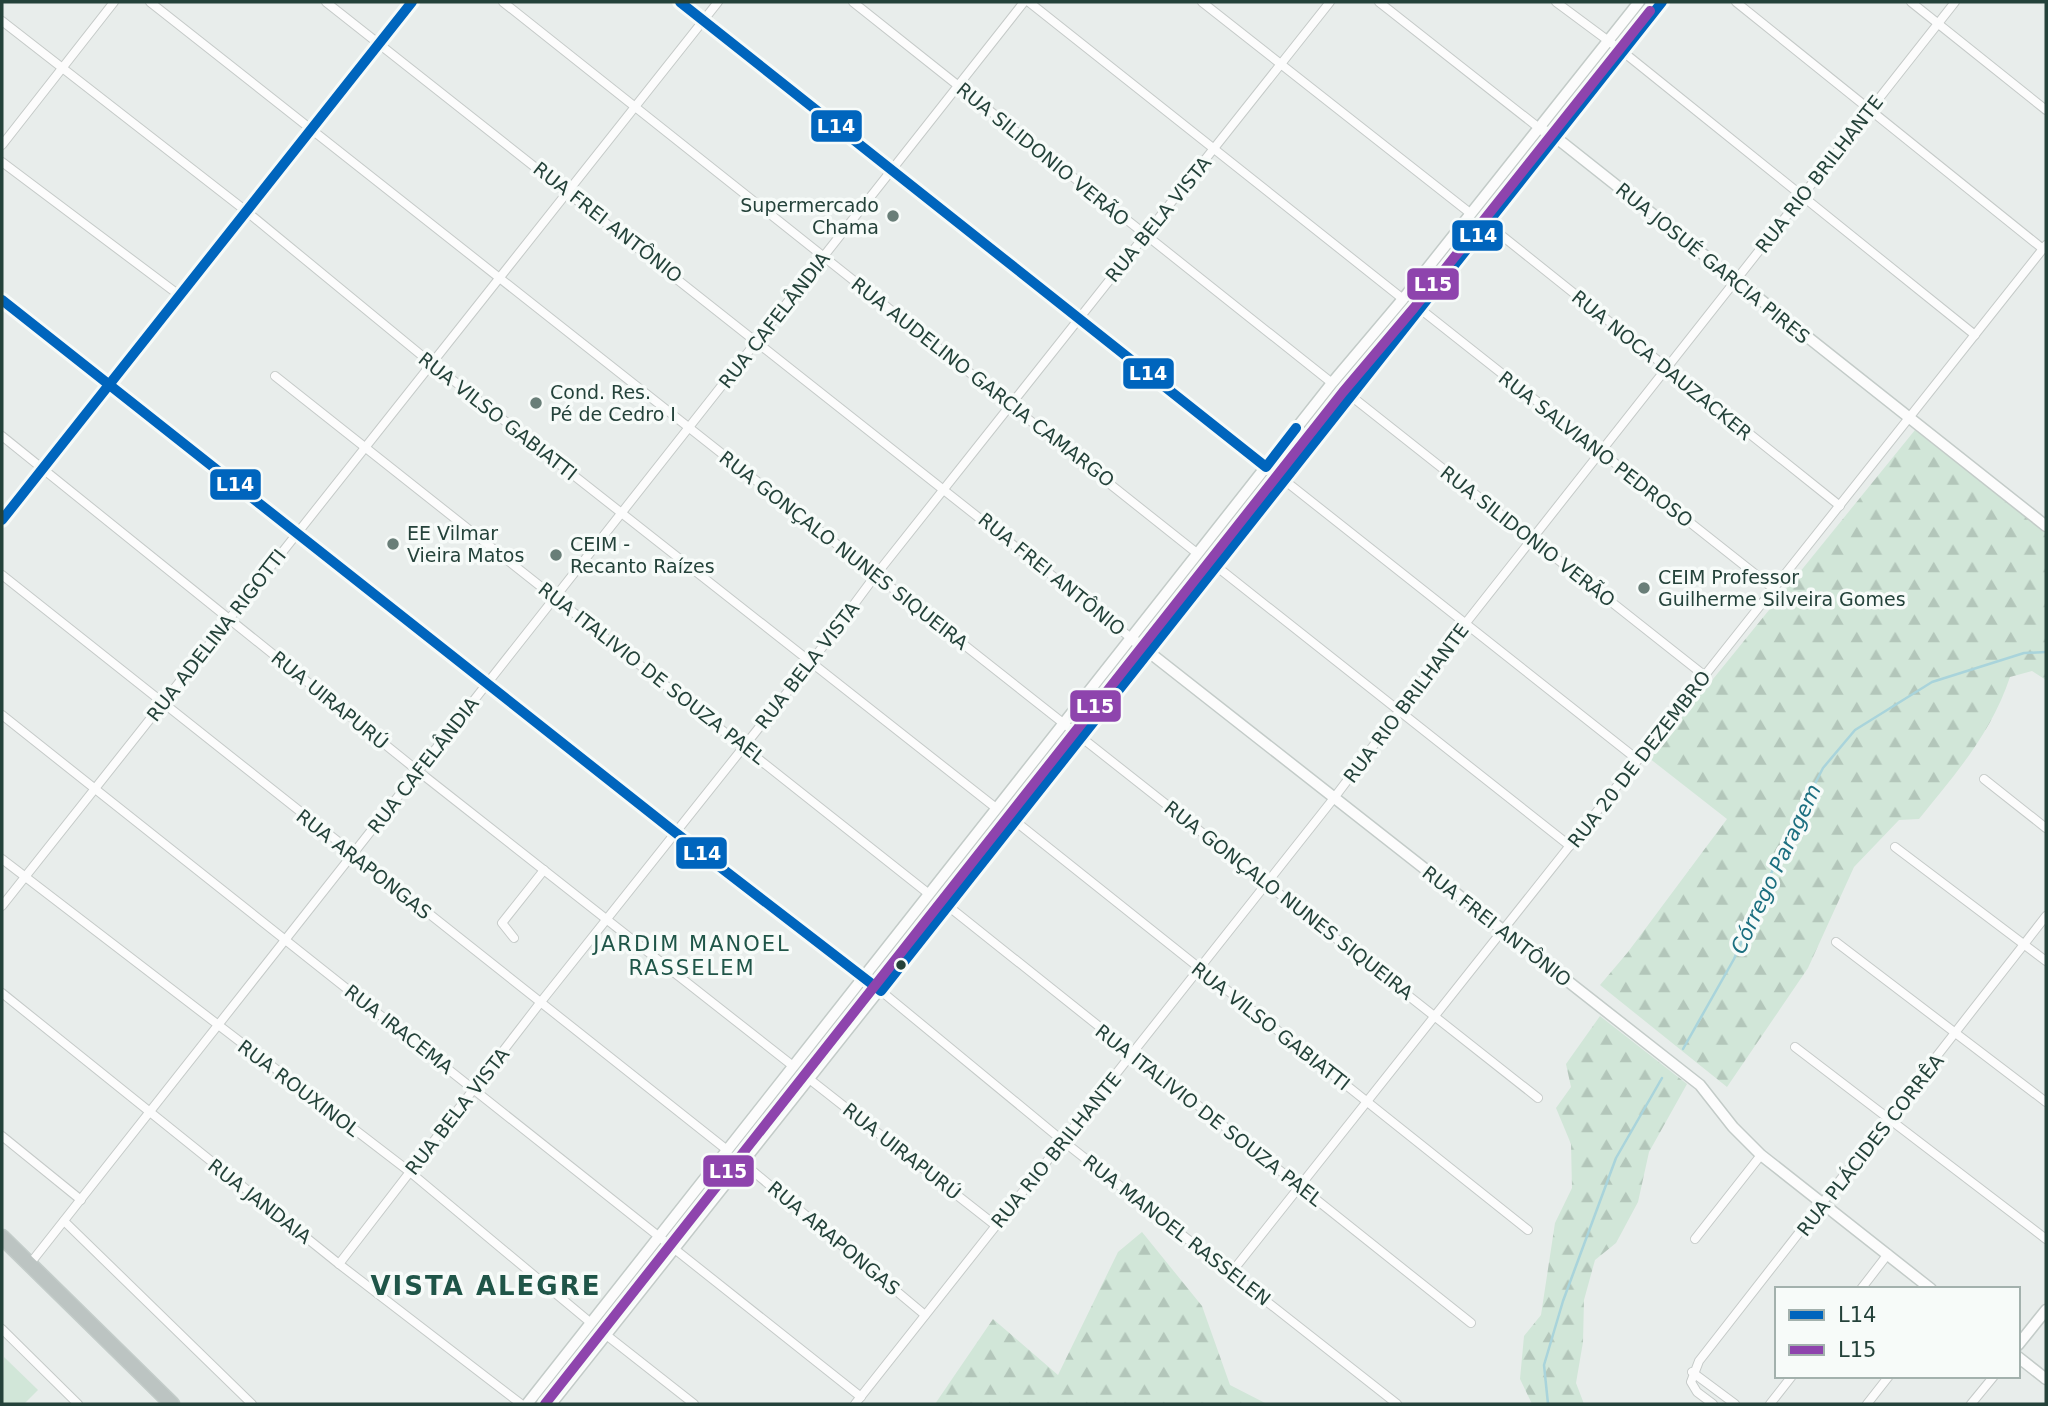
<svg xmlns="http://www.w3.org/2000/svg" width="2048" height="1406" font-family="'DejaVu Sans',sans-serif">
<defs>
<pattern id="forest-firs" width="22" height="20" patternUnits="userSpaceOnUse" patternTransform="scale(1.75)"><rect width="22" height="20" fill="#d1e6d8"/><path d="M5 1l3.5 6h-7zM16 11l3.5 6h-7z" fill="#b3c6ba"/></pattern>
</defs>
<rect width="100%" height="100%" fill="#e8edeb"/>
<g fill="url(#forest-firs)">
<path d="M1915,430L2046,533V680L2032,671L2010,677C1991,734 1956,773 1919,819L1899,820L1854,867L1808,968L1727,1087L1600,985L1628,952L1727,819L1649,758Z"/>
<polygon points="1600,1016 1687,1084 1649,1152 1638,1202 1616,1243 1595,1260 1584,1300 1583,1342 1576,1383 1584,1404 1532,1404 1520,1379 1524,1336 1541,1315 1555,1223 1572,1188 1571,1144 1556,1108 1571,1087 1566,1064"/>
<polygon points="1142,1232 1202,1306 1230,1385 1267,1404 935,1404 993,1319 1058,1375 1118,1252"/>
</g>
<polygon fill="#d1e6d8" points="4,1357 38,1390 24,1404 2,1404"/>
<g fill="none" stroke-linecap="round" stroke-linejoin="round">
<g stroke="#a9d4db" stroke-width="2.5">
<polyline points="1683,1049 1734,959 1784,844 1823,768 1855,730 1932,682 2024,653 2046,652"/>
<polyline points="1548,1404 1544,1365 1563,1301 1616,1158 1662,1078"/>
</g>
<defs>
<g id="street">
<polyline points="150,2 1538,1098"/>
<polyline points="326,2 1131,638"/>
<polyline points="503,2 1198,554"/>
<polyline points="680,2 1638,760"/>
<polyline points="853,2 1332,383"/>
<polyline points="1029,2 1403,299"/>
<polyline points="1202,2 1470,213"/>
<polyline points="1379,2 1539,128"/>
<polyline points="1556,2 1622,51 1975,335"/>
<polyline points="1736,2 2043,249"/>
<polyline points="1911,2 2046,110"/>
<polyline points="2,21 246,211 426,359 996,808"/>
<polyline points="2,145 114,2"/>
<polyline points="2,162 179,295"/>
<polyline points="1486,223 1840,506"/>
<polyline points="2,300 676,833 881,991 1063,1141 1397,1404"/>
<polyline points="1419,308 1774,589"/>
<polyline points="275,376 929,894"/>
<polyline points="1351,396 1705,676"/>
<polyline points="2,436 418,771 793,1066"/>
<polyline points="2,520 412,2"/>
<polyline points="1216,566 1570,846"/>
<polyline points="2,575 727,1150"/>
<polyline points="2,715 861,1397"/>
<polyline points="1984,779 2046,828"/>
<polyline points="1015,821 1528,1230"/>
<polyline points="1895,847 2046,961"/>
<polyline points="2,859 410,1172 591,1323"/>
<polyline points="2,906 718,2"/>
<polyline points="948,906 1471,1323"/>
<polyline points="514,938 502,923 544,870"/>
<polyline points="1836,942 2046,1102"/>
<polyline points="2,993 339,1264 521,1404"/>
<polyline points="1795,1047 2046,1239"/>
<polyline points="808,1078 995,1225"/>
<polyline points="2,1136 81,1200"/>
<polyline points="742,1162 925,1315"/>
<polyline points="64,1221 252,1404"/>
<polyline points="1695,1239 1761,1155"/>
<polyline points="339,1264 540,1003 812,661 875,576 1330,2"/>
<polyline points="29,1265 1024,2"/>
<polyline points="1231,1273 2046,245"/>
<polyline points="1861,1289 1888,1254"/>
<polyline points="2,1329 78,1404"/>
<polyline points="605,1334 694,1404"/>
<polyline points="1692,1372 1735,1404"/>
<polyline points="855,1404 1334,798 1465,624 1955,2"/>
<polyline points="1713,1404 1697,1392 1691,1382 1699,1361 2046,916"/>
<polyline points="1770,1404 1792,1376"/>
<polyline points="1867,1404 1889,1376"/>
<polyline points="1971,1404 1994,1376"/>
</g>
<g id="secondary">
<polyline points="1539,128 1554,136 2046,526"/>
<polyline points="1131,638 1700,1085 1733,1127 1761,1155 1931,1289"/>
<polyline points="2018,1345 2046,1310"/>
<polyline points="2018,1357 2046,1379"/>
<polyline points="527,1404 1332,383 1403,299 1639,2"/>
<polyline points="551,1404 1662,2"/>
</g>
<polyline id="highway" points="2,1237 172,1404"/>
</defs>
<use href="#street" stroke="#c5cac8" stroke-width="10"/>
<use href="#secondary" stroke="#c3cbc8" stroke-width="13"/>
<use href="#highway" stroke="#c3ccc9" stroke-width="17"/>
<use href="#street" stroke="#fcfcfc" stroke-width="8"/>
<use href="#secondary" stroke="#fcfcfc" stroke-width="10"/>
<use href="#highway" stroke="#bcc4c2" stroke-width="14"/>
<defs>
<g id="bus-1">
<polyline points="680,2 1266,467 1296,428"/>
<polyline points="2,300 676,833 881,991 1662,2"/>
<polyline points="2,520 412,2"/>
</g>
<polyline id="bus-2" points="545,1404 1343,392 1414,308 1650,11"/>
</defs>
<use href="#bus-1" stroke="#f7fbf9" stroke-width="16"/>
<use href="#bus-2" stroke="#f7fbf9" stroke-width="16"/>
<use href="#bus-1" stroke="#0065bd" stroke-width="10"/>
<use href="#bus-2" stroke="#8e44ad" stroke-width="10"/>
</g>
<g fill="#697e78" stroke="#f7fbf9" stroke-width="2.5">
<circle cx="893" cy="216" r="7"/>
<circle cx="536" cy="403" r="7"/>
<circle cx="393" cy="544" r="7"/>
<circle cx="556" cy="555" r="7"/>
<circle cx="1644" cy="588" r="7"/>
</g>
<circle fill="#24423a" stroke="#f7fbf9" stroke-width="2.5" cx="901" cy="965" r="6"/>
<g text-anchor="middle" stroke-width="7" stroke-linejoin="round" paint-order="stroke">
<g font-size="19" fill="#24423a" stroke="#f7fbf9">
<text transform="translate(1043 154) rotate(39)" y="7">RUA SILIDONIO VERÃO</text>
<text transform="translate(1819 174) rotate(-52)" y="7">RUA RIO BRILHANTE</text>
<text transform="translate(1158 219) rotate(-51)" y="7">RUA BELA VISTA</text>
<text transform="translate(608 222) rotate(38)" y="7">RUA FREI ANTÔNIO</text>
<text transform="translate(1713 263) rotate(39)" y="7">RUA JOSUÉ GARCIA PIRES</text>
<text transform="translate(774 320) rotate(-52)" y="7">RUA CAFELÂNDIA</text>
<text transform="translate(1662 365) rotate(39)" y="7">RUA NOCA DAUZACKER</text>
<text transform="translate(983 382) rotate(38)" y="7">RUA AUDELINO GARCIA CAMARGO</text>
<text transform="translate(498 416) rotate(38)" y="7">RUA VILSO GABIATTI</text>
<text transform="translate(1596 449) rotate(38)" y="7">RUA SALVIANO PEDROSO</text>
<text transform="translate(1528 536) rotate(38)" y="7">RUA SILIDONIO VERÃO</text>
<text transform="translate(844 550) rotate(38)" y="7">RUA GONÇALO NUNES SIQUEIRA</text>
<text transform="translate(1052 574) rotate(39)" y="7">RUA FREI ANTÔNIO</text>
<text transform="translate(216 635) rotate(-52)" y="7">RUA ADELINA RIGOTTI</text>
<text transform="translate(807 665) rotate(-52)" y="7">RUA BELA VISTA</text>
<text transform="translate(652 673) rotate(38)" y="7">RUA ITALIVIO DE SOUZA PAEL</text>
<text transform="translate(330 700) rotate(39)" y="7">RUA UIRAPURÚ</text>
<text transform="translate(1406 703) rotate(-53)" y="7">RUA RIO BRILHANTE</text>
<text transform="translate(1639 759) rotate(-52)" y="7">RUA 20 DE DEZEMBRO</text>
<text transform="translate(423 765) rotate(-52)" y="7">RUA CAFELÂNDIA</text>
<text transform="translate(364 864) rotate(38)" y="7">RUA ARAPONGAS</text>
<text transform="translate(1289 900) rotate(38)" y="7">RUA GONÇALO NUNES SIQUEIRA</text>
<text transform="translate(1497 926) rotate(38)" y="7">RUA FREI ANTÔNIO</text>
<text transform="translate(1271 1026) rotate(38)" y="7">RUA VILSO GABIATTI</text>
<text transform="translate(399 1029) rotate(38)" y="7">RUA IRACEMA</text>
<text transform="translate(299 1088) rotate(37)" y="7">RUA ROUXINOL</text>
<text transform="translate(457 1111) rotate(-52)" y="7">RUA BELA VISTA</text>
<text transform="translate(1209 1115) rotate(38)" y="7">RUA ITALIVIO DE SOUZA PAEL</text>
<text transform="translate(1870 1145) rotate(-52)" y="7">RUA PLÁCIDES CORRÊA</text>
<text transform="translate(1056 1150) rotate(-51)" y="7">RUA RIO BRILHANTE</text>
<text transform="translate(902 1151) rotate(38)" y="7">RUA UIRAPURÚ</text>
<text transform="translate(260 1201) rotate(38)" y="7">RUA JANDAIA</text>
<text transform="translate(1177 1230) rotate(38)" y="7">RUA MANOEL RASSELEN</text>
<text transform="translate(834 1238) rotate(40)" y="7">RUA ARAPONGAS</text>
</g>
<g font-size="19" fill="#24423a" stroke="#f7fbf9" text-anchor="start">
<text x="879" y="212" text-anchor="end">Supermercado<tspan x="879" dy="22">Chama</tspan></text>
<text x="550" y="399">Cond. Res.<tspan x="550" dy="22">Pé de Cedro I</tspan></text>
<text x="407" y="540">EE Vilmar<tspan x="407" dy="22">Vieira Matos</tspan></text>
<text x="570" y="551">CEIM -<tspan x="570" dy="22">Recanto Raízes</tspan></text>
<text x="1658" y="584">CEIM Professor<tspan x="1658" dy="22">Guilherme Silveira Gomes</tspan></text>
</g>
<g font-size="21" font-style="italic" fill="#1c6f80" stroke="#f7fbf9">
<text transform="translate(1776 869) rotate(-65)" y="7">Córrego Paragem</text>
</g>
<g font-size="21" letter-spacing="2" fill="#1f5548" stroke="#f7fbf9">
<text x="692" y="951">JARDIM MANOEL<tspan x="692" dy="24">RASSELEM</tspan></text>
</g>
<g font-size="26" font-weight="bold" letter-spacing="2" fill="#1f5548" stroke="#f7fbf9">
<text x="486" y="1295">VISTA ALEGRE</text>
</g>
</g>
<g stroke="#f7fbf9" stroke-width="2.5">
<rect x="810" y="109" width="53" height="34" rx="7" fill="#0065bd"/>
<rect x="1451" y="219" width="53" height="33" rx="7" fill="#0065bd"/>
<rect x="1406" y="267" width="54" height="34" rx="7" fill="#8e44ad"/>
<rect x="1122" y="357" width="53" height="33" rx="7" fill="#0065bd"/>
<rect x="209" y="468" width="53" height="33" rx="7" fill="#0065bd"/>
<rect x="1069" y="689" width="53" height="34" rx="7" fill="#8e44ad"/>
<rect x="675" y="836" width="53" height="34" rx="7" fill="#0065bd"/>
<rect x="702" y="1154" width="53" height="34" rx="7" fill="#8e44ad"/>
</g>
<g font-size="19" text-anchor="middle" font-weight="bold" fill="#fff">
<text x="836" y="133">L14</text>
<text x="1478" y="242">L14</text>
<text x="1433" y="291">L15</text>
<text x="1148" y="380">L14</text>
<text x="235" y="491">L14</text>
<text x="1095" y="713">L15</text>
<text x="702" y="860">L14</text>
<text x="728" y="1178">L15</text>
</g>
<rect width="2048" height="1406" fill="none" stroke="#24423a" stroke-width="7"/>
<rect x="1775" y="1287" width="245" height="91" fill="#f7fbf9" stroke="#a3b1ad" stroke-width="2"/>
<rect x="1789" y="1310" width="35" height="10" fill="#0065bd" stroke="#a3b1ad" stroke-width="2"/>
<text x="1838" y="1322" font-size="21" fill="#24423a">L14</text>
<rect x="1789" y="1345" width="35" height="10" fill="#8e44ad" stroke="#a3b1ad" stroke-width="2"/>
<text x="1838" y="1357" font-size="21" fill="#24423a">L15</text>
</svg>
